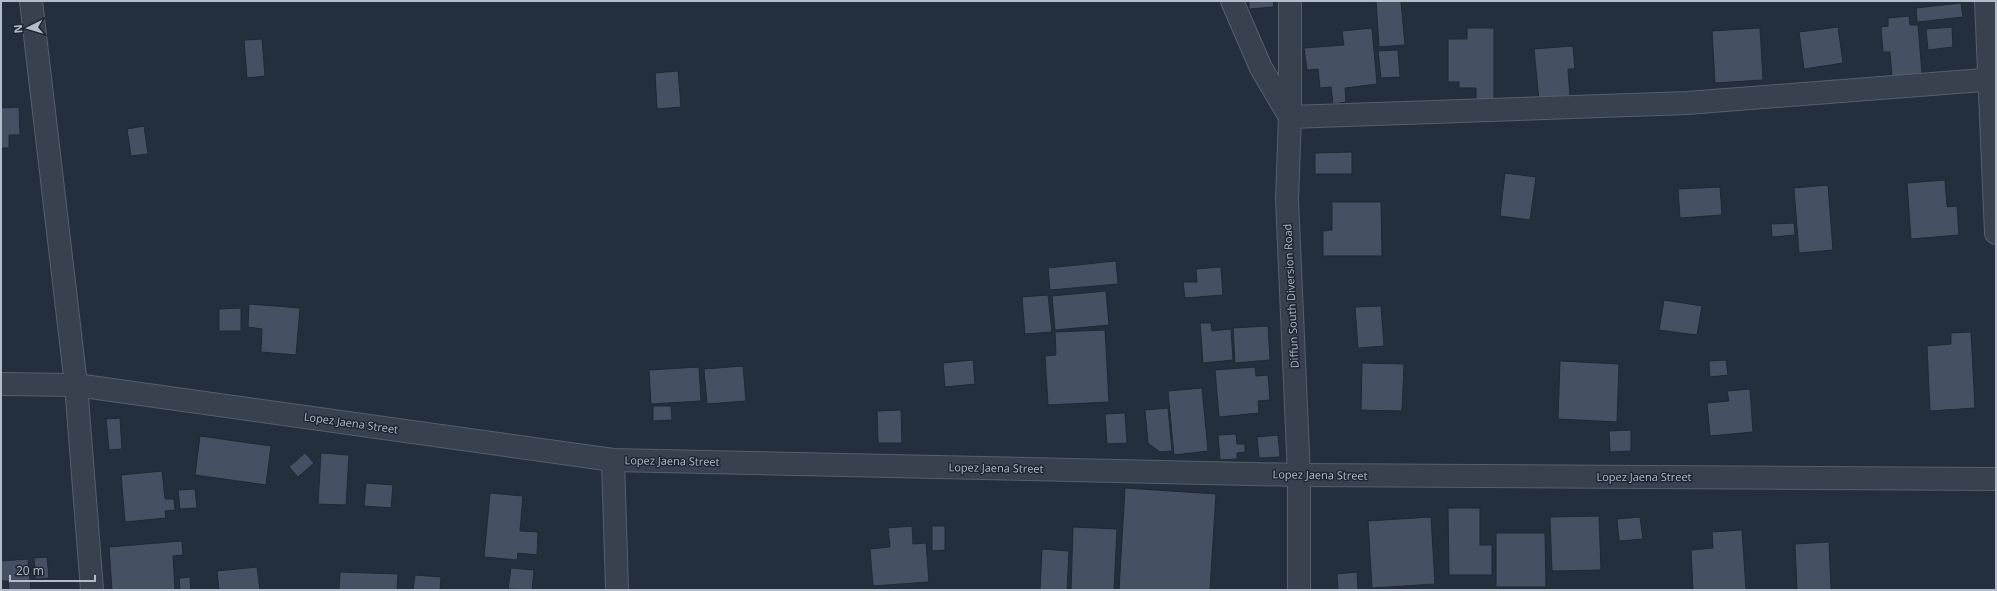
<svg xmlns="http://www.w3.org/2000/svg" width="1997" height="591" font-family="'Open Sans',sans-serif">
<rect width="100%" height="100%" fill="#242f3e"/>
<g fill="#455162" stroke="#1f2835">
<polygon points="1249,1 1273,1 1274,7 1249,9"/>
<polygon points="1376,1 1401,1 1405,45 1379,47"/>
<polygon points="1961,3 1963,17 1917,22 1916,8"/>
<polygon points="1909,16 1910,25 1918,25 1922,74 1892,77 1890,52 1883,52 1881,27 1888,26 1888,18"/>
<polygon points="1838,27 1843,63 1804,69 1799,32"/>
<polygon points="1952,27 1953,47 1928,50 1926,29"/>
<polygon points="1372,28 1377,84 1345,88 1346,102 1333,104 1331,87 1320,88 1318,69 1307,70 1304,48 1344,45 1342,31"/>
<polygon points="1467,28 1494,28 1494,100 1476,100 1476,88 1459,88 1459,82 1448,82 1448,39 1467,39"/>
<polygon points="1760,28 1763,80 1715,83 1712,31"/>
<polygon points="262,39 265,76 247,78 244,40"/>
<polygon points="1573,46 1575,69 1568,69 1570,98 1539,101 1534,49"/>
<polygon points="1398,50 1400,77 1381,78 1378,51"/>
<polygon points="678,71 681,107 657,109 655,73"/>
<polygon points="19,107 20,135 9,135 9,148 1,148 1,108"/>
<polygon points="144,126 148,154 131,156 127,129"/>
<polygon points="1352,152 1352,174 1315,174 1315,153"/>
<polygon points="1505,173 1536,177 1530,220 1500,216"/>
<polygon points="1945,180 1947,207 1957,206 1959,235 1911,239 1907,183"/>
<polygon points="1828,185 1833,250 1799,253 1794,188"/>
<polygon points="1720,187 1722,215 1680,218 1678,189"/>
<polygon points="1332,202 1381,202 1382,256 1323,256 1323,231 1332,230"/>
<polygon points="1794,223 1795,235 1772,237 1771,224"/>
<polygon points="1116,261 1118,284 1050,290 1048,268"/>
<polygon points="1221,267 1223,295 1185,298 1183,282 1197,282 1196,269"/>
<polygon points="1106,291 1109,325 1055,330 1052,296"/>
<polygon points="1048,295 1052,332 1025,334 1022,297"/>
<polygon points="1664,300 1702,306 1697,335 1659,330"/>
<polygon points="249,304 300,308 296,355 261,352 262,329 248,327"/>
<polygon points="1381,306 1384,346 1358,348 1355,307"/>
<polygon points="241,308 241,331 219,331 219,309"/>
<polygon points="1200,323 1211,323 1212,331 1231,329 1233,360 1203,363"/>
<polygon points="1268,326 1270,360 1235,363 1233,328"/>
<polygon points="1105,330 1109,402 1048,405 1045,356 1056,355 1055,332"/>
<polygon points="1971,332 1975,408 1930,411 1927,346 1951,344 1951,333"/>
<polygon points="973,360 975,384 945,387 943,363"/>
<polygon points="1726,360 1728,375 1710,377 1709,361"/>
<polygon points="1560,361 1619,364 1617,422 1558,419"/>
<polygon points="1362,363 1404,364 1402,411 1361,410"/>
<polygon points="743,366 746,401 707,404 704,369"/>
<polygon points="699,367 701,401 651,404 649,370"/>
<polygon points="1255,367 1256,376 1268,375 1270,400 1258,401 1259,413 1219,417 1215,370"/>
<polygon points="1202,388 1208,451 1174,455 1168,391"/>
<polygon points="1750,389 1753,432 1710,436 1707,403 1729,401 1727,391"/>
<polygon points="653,406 671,406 672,420 653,421"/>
<polygon points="1168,408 1172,451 1160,452 1148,443 1145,410"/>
<polygon points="901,410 902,443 878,443 877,411"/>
<polygon points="1125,413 1127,443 1107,444 1105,414"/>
<polygon points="120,418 122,449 109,450 106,419"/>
<polygon points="1631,430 1631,451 1610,452 1609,431"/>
<polygon points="1236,434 1237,444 1245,444 1245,452 1237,453 1237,459 1220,460 1218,435"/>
<polygon points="1278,435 1280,457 1259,458 1257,437"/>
<polygon points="200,436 271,446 266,485 195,475"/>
<polygon points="305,453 314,463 298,477 289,467"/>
<polygon points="321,453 349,455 346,505 318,504"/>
<polygon points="162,471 165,499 174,499 175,510 165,511 166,518 125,522 121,475"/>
<polygon points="366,483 393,485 391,508 364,506"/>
<polygon points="1125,488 1216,494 1210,590 1119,590"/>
<polygon points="195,489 197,508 180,509 178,490"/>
<polygon points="490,493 523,496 520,531 538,532 537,555 518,553 517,560 484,557"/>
<polygon points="1448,508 1480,508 1480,545 1492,545 1492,575 1449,575"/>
<polygon points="1599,516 1601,570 1552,571 1550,517"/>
<polygon points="1431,517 1435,584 1372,588 1368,521"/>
<polygon points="1640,517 1643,539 1619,541 1617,519"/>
<polygon points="912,526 913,544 926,543 929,582 873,586 870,549 890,547 888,528"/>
<polygon points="932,526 945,526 945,550 932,551"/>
<polygon points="1073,527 1117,529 1114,590 1071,590"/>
<polygon points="1742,530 1746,590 1693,590 1691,550 1713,548 1712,532"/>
<polygon points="1496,533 1545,533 1546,587 1496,587"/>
<polygon points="182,541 183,555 173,556 175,590 112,590 109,547"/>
<polygon points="1829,542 1831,590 1797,590 1795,544"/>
<polygon points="1042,549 1069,551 1067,590 1040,590"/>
<polygon points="47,557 49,578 36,579 34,558"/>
<polygon points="28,559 31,590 9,590 8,581 1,581 1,561"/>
<polygon points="257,567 260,590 219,590 217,571"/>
<polygon points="511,568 534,570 532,590 508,589"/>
<polygon points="340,572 398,574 397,590 339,590"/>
<polygon points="1357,572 1358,590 1338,590 1337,574"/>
<polygon points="415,575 441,577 440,590 413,590"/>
<polygon points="190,577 191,590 180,590 179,578"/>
</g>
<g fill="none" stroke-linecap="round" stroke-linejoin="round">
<defs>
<g id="minor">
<polyline points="31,1 76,385 92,590"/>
<polyline points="1232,1 1261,68 1290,117 1687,103 1996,79"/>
<polyline points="1986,1 1996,233"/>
<polyline points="1,384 76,385 613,460 1299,475 1996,479"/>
<polyline points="613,460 617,590"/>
</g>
<polyline id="tertiary" points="1290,1 1290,117 1287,199 1299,475 1299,590"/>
</defs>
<use href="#minor" stroke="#565f6c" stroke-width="24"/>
<use href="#tertiary" stroke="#565f6c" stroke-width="24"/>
<use href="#minor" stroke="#38414e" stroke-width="22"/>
<use href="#tertiary" stroke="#38414e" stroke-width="22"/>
</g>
<g text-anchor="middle" stroke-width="3" stroke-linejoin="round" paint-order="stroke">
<g font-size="11" fill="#b4bcc9" stroke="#1d2633">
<text transform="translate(1291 296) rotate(-93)" y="4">Diffun South Diversion Road</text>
<text transform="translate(351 423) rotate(8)" y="4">Lopez Jaena Street</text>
<text transform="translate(672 461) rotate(1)" y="4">Lopez Jaena Street</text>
<text transform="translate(996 468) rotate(1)" y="4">Lopez Jaena Street</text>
<text transform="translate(1320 475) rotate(1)" y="4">Lopez Jaena Street</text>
<text x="1644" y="481">Lopez Jaena Street</text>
</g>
</g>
<rect width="1997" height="591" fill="none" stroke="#b4bcc9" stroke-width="4"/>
<g transform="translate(28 28) rotate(265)" stroke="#1d2633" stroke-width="3" paint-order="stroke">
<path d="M0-3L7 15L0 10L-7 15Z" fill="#b4bcc9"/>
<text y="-6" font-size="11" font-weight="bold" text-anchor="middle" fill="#b4bcc9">N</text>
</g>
<path d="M10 575v6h85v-6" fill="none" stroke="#b4bcc9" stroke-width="2"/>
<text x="16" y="575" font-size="12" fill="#b4bcc9" stroke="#1d2633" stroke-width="3" paint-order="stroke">20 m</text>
</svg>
